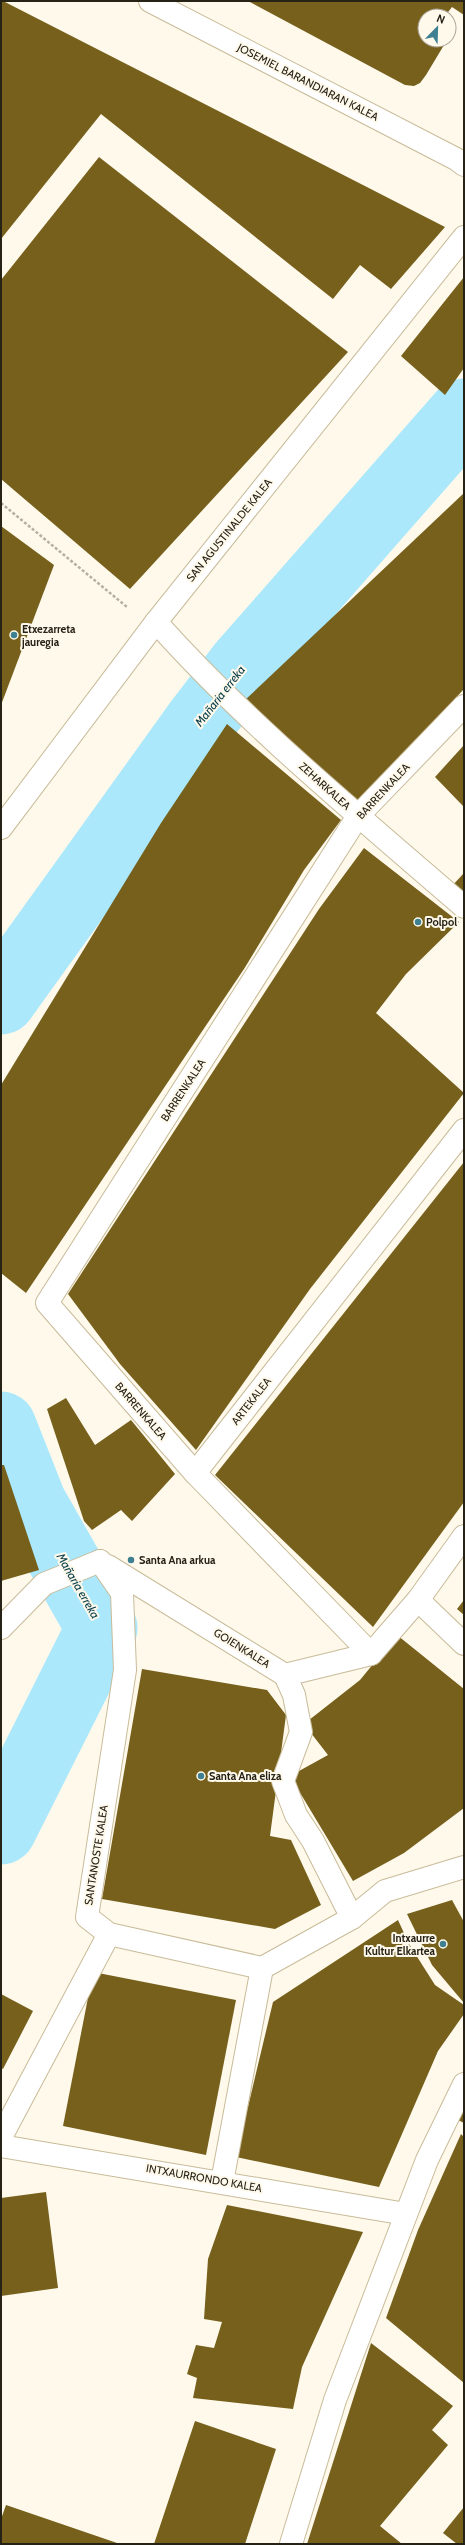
<svg xmlns="http://www.w3.org/2000/svg" width="465" height="2545" font-family="Cabin,sans-serif">
<rect width="100%" height="100%" fill="#fef9eb"/>
<g fill="none" stroke-linecap="round" stroke-linejoin="round">
<g stroke="#abe8fb" stroke-width="71">
<polyline points="1,999 200,722 242,667 464,414"/>
<polyline points="1,1427 31,1503 102,1628 1,1829"/>
</g>
</g>
<g fill="#76601c">
<polygon points="1,1 3,1 445,227 391,289 360,265 333,299 101,114 1,239"/>
<polygon points="248,1 464,1 464,15 452,7 445,16 425,16 425,40 447,40 426,75 420,83 414,86 405,85"/>
<polygon points="99,157 348,352 130,589 1,479 1,280"/>
<polygon points="464,277 464,368 445,395 401,356"/>
<polygon points="464,493 464,689 357,804 244,701"/>
<polygon points="1,526 54,565 1,705"/>
<polygon points="227,724 341,820 304,870 244,969 26,1293 1,1273 1,1085 161,823"/>
<polygon points="464,745 464,807 435,777"/>
<polygon points="364,848 459,922 406,974 376,1013 464,1093 310,1289 196,1450 120,1364 68,1294 319,909"/>
<polygon points="464,873 464,896 451,887"/>
<polygon points="464,1162 464,1502 373,1627 215,1475"/>
<polygon points="66,1398 95,1445 131,1420 175,1474 132,1521 121,1510 92,1530 84,1521 47,1409"/>
<polygon points="1,1465 4,1465 39,1570 1,1581"/>
<polygon points="464,1600 464,1615 457,1609"/>
<polygon points="397,1635 464,1689 464,1808 404,1853 353,1881 290,1776 328,1755 304,1724 360,1680"/>
<polygon points="142,1669 267,1690 286,1715 270,1836 291,1840 321,1905 275,1929 102,1899"/>
<polygon points="452,1900 464,1922 464,2003 432,1965 407,1914"/>
<polygon points="398,1920 409,1944 435,1985 464,2005 464,2014 438,2051 379,2187 236,2157 273,2002"/>
<polygon points="93,1972 236,2000 206,2155 63,2126"/>
<polygon points="1,1994 33,2011 3,2069 1,2068"/>
<polygon points="464,2109 464,2123 458,2120"/>
<polygon points="461,2134 464,2137 464,2383 386,2318 418,2230"/>
<polygon points="46,2192 58,2288 1,2296 1,2198"/>
<polygon points="227,2205 363,2232 302,2367 293,2409 193,2398 197,2378 187,2374 196,2345 214,2348 222,2322 204,2319 208,2259"/>
<polygon points="371,2343 453,2406 432,2430 448,2445 380,2526 402,2544 307,2544"/>
<polygon points="195,2421 276,2449 245,2544 154,2544"/>
<polygon points="6,2505 120,2544 1,2544 1,2519"/>
<polygon points="464,2507 464,2544 457,2544 443,2533"/>
</g>
<g fill="none" stroke-linecap="round" stroke-linejoin="round">
<defs>
<g id="pedestrian">
<path d="M156,622C249,726 358,815 464,907"/>
<polyline points="195,1473 47,1303 358,816 464,706"/>
<polyline points="100,1561 122,1593 125,1670 87,1917 109,1934 262,1968 352,1918 385,1891 464,1867"/>
<polyline points="108,1566 285,1675 371,1654 418,1600 464,1536"/>
<polyline points="418,1600 464,1644"/>
<polyline points="1,1628 44,1584 100,1561"/>
<polyline points="371,1654 195,1473 464,1130"/>
<polyline points="285,1675 294,1695 301,1732 283,1781 296,1815 313,1841 352,1918"/>
<polyline points="1,2137 109,1934"/>
<polyline points="1,2146 406,2214"/>
<polyline points="222,2182 262,1968"/>
</g>
<g id="minor">
<polyline points="150,1 456,159 464,165"/>
<polyline points="1,828 156,622 464,237"/>
<polyline points="291,2544 335,2400 427,2160 464,2084"/>
</g>
</defs>
<use href="#pedestrian" stroke="#c8bb99" stroke-width="24"/>
<use href="#minor" stroke="#c8bb99" stroke-width="24"/>
<polyline stroke="#b5b0a2" stroke-width="2.5" stroke-dasharray="3 2" stroke-linecap="butt" points="1,503 127,607"/>
<use href="#pedestrian" stroke="#fff" stroke-width="22"/>
<use href="#minor" stroke="#fff" stroke-width="22"/>
</g>
<g fill="#3e7f92" stroke="#fef9eb" stroke-width="1.5">
<circle cx="14" cy="635" r="4"/>
<circle cx="418" cy="922" r="4"/>
<circle cx="131" cy="1560" r="4"/>
<circle cx="201" cy="1776" r="4"/>
<circle cx="443" cy="1944" r="4"/>
</g>
<g text-anchor="middle" stroke-width="4" stroke-linejoin="round" paint-order="stroke">
<g font-size="11" fill="#262215" stroke="#fef9eb">
<text transform="translate(308 82) rotate(27)" y="4">JOSEMIEL BARANDIARAN KALEA</text>
<text transform="translate(229 530) rotate(-51)" y="4">SAN AGUSTINALDE KALEA</text>
<text transform="translate(325 786) rotate(42)" y="4">ZEHARKALEA</text>
<text transform="translate(383 791) rotate(-47)" y="4">BARRENKALEA</text>
<text transform="translate(183 1090) rotate(-57)" y="4">BARRENKALEA</text>
<text transform="translate(251 1401) rotate(-52)" y="4">ARTEKALEA</text>
<text transform="translate(141 1411) rotate(49)" y="4">BARRENKALEA</text>
<text transform="translate(242 1648) rotate(32)" y="4">GOIENKALEA</text>
<text transform="translate(96 1855) rotate(-81)" y="4">SANTANOSTE KALEA</text>
<text transform="translate(204 2178) rotate(10)" y="4">INTXAURRONDO KALEA</text>
</g>
<g font-size="11" font-weight="bold" fill="#262215" stroke="#fef9eb" text-anchor="start">
<text x="22" y="633">Etxezarreta<tspan x="22" dy="13">jauregia</tspan></text>
<text x="426" y="926">Polpol</text>
<text x="139" y="1564">Santa Ana arkua</text>
<text x="209" y="1780">Santa Ana eliza</text>
<text x="435" y="1942" text-anchor="end">Intxaurre<tspan x="435" dy="13">Kultur Elkartea</tspan></text>
</g>
<g font-size="12" font-style="italic" fill="#073d4a" stroke="#fef9eb">
<text transform="translate(220 696) rotate(-52)" y="4">Mañaria erreka</text>
<text transform="translate(78 1586) rotate(60)" y="4">Mañaria erreka</text>
</g>
</g>
<rect width="465" height="2545" fill="none" stroke="#262215" stroke-width="4"/>
<g transform="translate(437 28) rotate(23)"><circle r="19" fill="#fef9eb" stroke="#a8a395"/>
<path d="M0-3L7 15L0 10L-7 15Z" fill="#3e7f92"/>
<text y="-6" font-size="11" font-weight="bold" text-anchor="middle" fill="#262215">N</text>
</g>
</svg>
